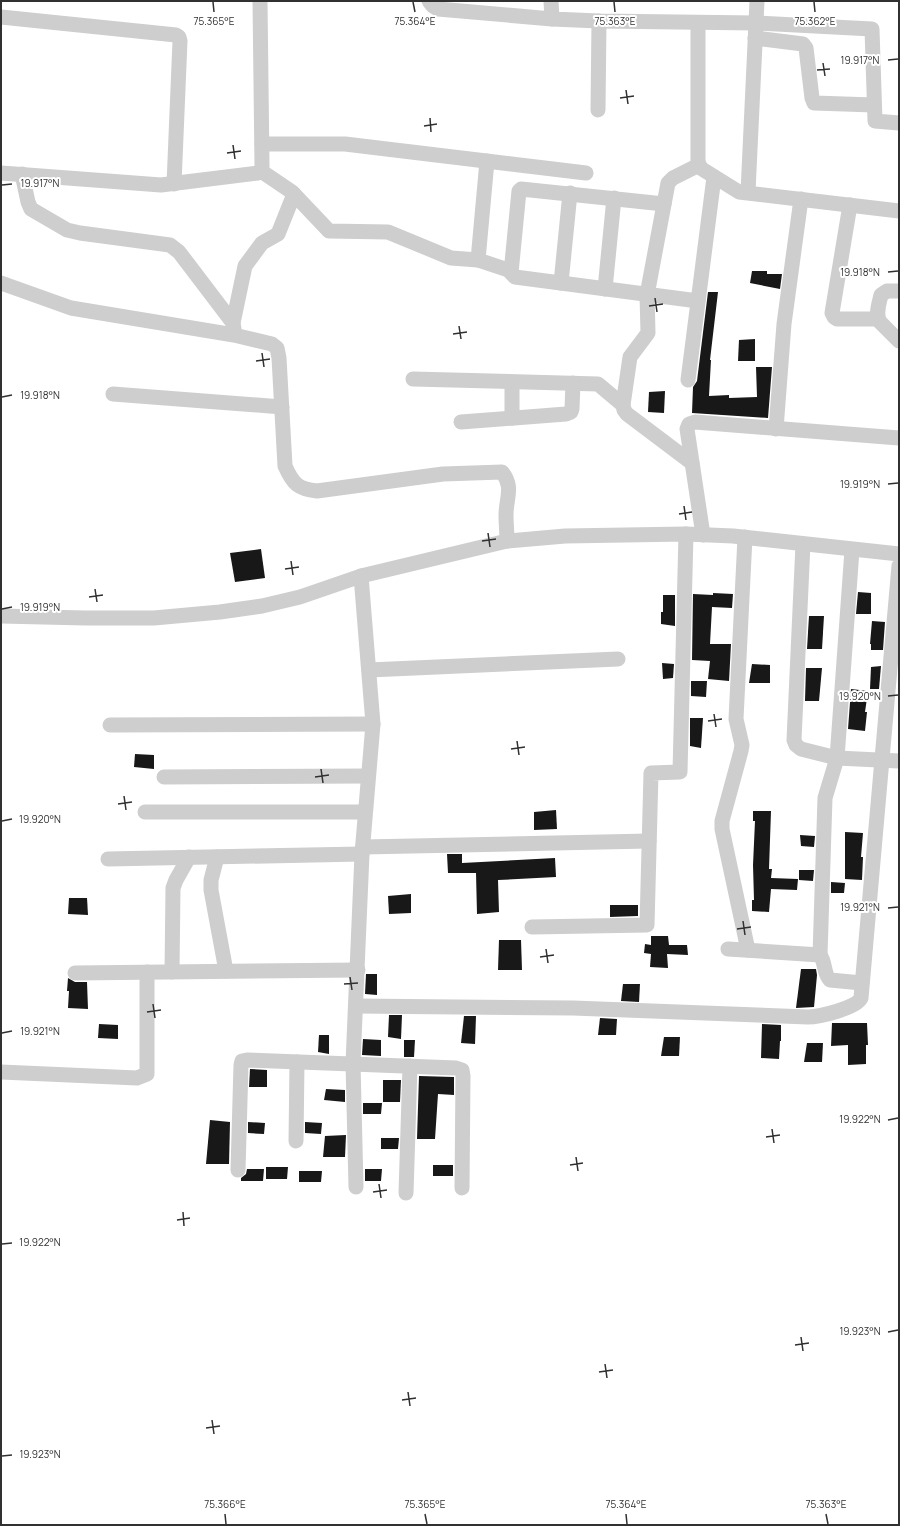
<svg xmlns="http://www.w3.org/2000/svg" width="900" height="1526" font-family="Manrope,sans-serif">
<rect width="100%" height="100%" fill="#fff"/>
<g fill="#181818">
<polygon points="752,271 767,271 767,274 782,274 780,289 750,283"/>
<polygon points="708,292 718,292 710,360 711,360 709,396 729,395 729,398 757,397 756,367 772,367 768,418 692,413 693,387 697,381"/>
<polygon points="755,339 755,361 738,361 739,340"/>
<polygon points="665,391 664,413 648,412 649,392"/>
<polygon points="261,549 265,578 235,582 230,553"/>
<polygon points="858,592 871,593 871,614 856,614"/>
<polygon points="713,593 733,594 732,608 712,607 710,644 731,644 729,681 708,679 710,661 692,660 693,594 713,595"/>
<polygon points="663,595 675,595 675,626 661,624 661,612 663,612"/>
<polygon points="809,616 824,616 822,649 807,649"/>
<polygon points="872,621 885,622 883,650 871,650 871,644 870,644"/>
<polygon points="662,663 674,664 673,678 663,679"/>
<polygon points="752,664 770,665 770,683 749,683"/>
<polygon points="881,666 879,689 870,689 871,667"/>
<polygon points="806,668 822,668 819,701 805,701"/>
<polygon points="691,681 707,681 706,697 691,696"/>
<polygon points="851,689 868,691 865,712 867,712 865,731 848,729"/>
<polygon points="690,718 703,718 701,748 690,746"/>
<polygon points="135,754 154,755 154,769 134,767"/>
<polygon points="556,810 557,829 534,830 534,812"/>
<polygon points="753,811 771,811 769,869 772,869 771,878 798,879 797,890 771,889 769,912 752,911 752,900 754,900 753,865 755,821 753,821"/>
<polygon points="845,832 863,833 861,857 863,857 862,880 845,879"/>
<polygon points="800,835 815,836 814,847 801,846"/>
<polygon points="447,854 462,854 462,863 555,858 556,877 498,880 499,912 477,914 476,873 448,873"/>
<polygon points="799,870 814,870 813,881 799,880"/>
<polygon points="831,882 845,883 844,893 831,893"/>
<polygon points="411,894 411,913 389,914 388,896"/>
<polygon points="69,898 87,898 88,915 68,914"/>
<polygon points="610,905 638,905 638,916 610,917"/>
<polygon points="651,936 668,936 669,945 687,945 688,955 667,954 668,968 650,967 651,954 644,953 645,944 651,945"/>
<polygon points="499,940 521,940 522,970 498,970"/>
<polygon points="801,969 816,969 817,975 814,1007 796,1008"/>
<polygon points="366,974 377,974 377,995 365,994"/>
<polygon points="68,978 75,982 87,982 88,1009 68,1008 69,991 67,991"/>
<polygon points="623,984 640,984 639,1002 621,1001"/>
<polygon points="389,1015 402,1015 401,1039 388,1037"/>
<polygon points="464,1016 476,1016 475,1044 461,1043"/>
<polygon points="600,1018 617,1019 616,1035 598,1035"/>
<polygon points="832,1023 867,1023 868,1045 866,1045 866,1064 848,1065 848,1045 831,1046"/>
<polygon points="99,1024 118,1025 118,1039 98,1038"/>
<polygon points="762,1024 781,1025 781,1041 780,1041 779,1059 761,1058"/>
<polygon points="319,1035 329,1035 329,1054 318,1052"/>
<polygon points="664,1037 680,1037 679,1056 661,1056"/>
<polygon points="363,1039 381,1040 381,1056 362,1055"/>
<polygon points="404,1040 415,1040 414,1057 404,1057"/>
<polygon points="807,1043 823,1043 822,1062 804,1062"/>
<polygon points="250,1069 267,1070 267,1087 249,1087"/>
<polygon points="419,1076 454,1077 454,1095 438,1094 435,1139 417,1139"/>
<polygon points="383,1080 401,1080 400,1102 383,1102"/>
<polygon points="326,1089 345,1090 345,1102 324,1100"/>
<polygon points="363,1103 382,1103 381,1114 363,1114"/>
<polygon points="210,1120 230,1122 229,1164 206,1164"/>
<polygon points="248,1122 265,1123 264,1134 248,1133"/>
<polygon points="305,1122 322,1123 321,1134 305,1133"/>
<polygon points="346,1135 345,1157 323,1157 325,1136"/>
<polygon points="381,1138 399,1138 398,1149 381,1149"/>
<rect x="433" y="1165" width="20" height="11"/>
<polygon points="266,1167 288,1167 287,1179 266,1179"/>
<polygon points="247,1169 264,1169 263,1181 241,1181 241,1178 246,1174"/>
<polygon points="365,1169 382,1169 381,1181 365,1181"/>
<polygon points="299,1171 322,1171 321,1182 299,1182"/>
</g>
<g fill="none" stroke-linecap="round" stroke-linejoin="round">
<g stroke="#cecece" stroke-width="15">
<polyline points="429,1 433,6 438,9 552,19"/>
<polyline points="551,1 552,19 599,21 756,23 872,29 875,121 899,123"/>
<polyline points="1,17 176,35 179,37 180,41 174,184"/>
<polyline points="698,23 698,161 699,165 702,169 739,192 899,211"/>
<polyline points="755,38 803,44 806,48 812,98 814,103 874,105"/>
<polyline points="598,110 599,21"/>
<polyline points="262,144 345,144 586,173"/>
<polyline points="487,161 478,260 511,271"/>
<polyline points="261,171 292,192 329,231 388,232 451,258 478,260"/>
<polyline points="1,173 161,185 258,173 261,171 262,166 260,1"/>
<polyline points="22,174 28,202 31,209 67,230 80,233 170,245 179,252 233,323"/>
<polyline points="748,192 757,1"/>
<polyline points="664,204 521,189 519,191 511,273 515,277 698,301"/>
<polyline points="850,205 832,313 834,317 837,319 877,319"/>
<path d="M1,283L71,308L234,335L272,344L277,348L279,358L285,466C293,484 298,489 317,491L443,474L502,472C514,487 506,498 506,515C506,524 507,532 507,541"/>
<polyline points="561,283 570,193"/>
<polyline points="605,289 614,198"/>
<path d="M899,291H887L881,295C879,304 875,314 880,322L899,341"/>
<polyline points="234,329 233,323 245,266 262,243 278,234 294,194"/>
<polyline points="413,379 598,384 623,405"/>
<polyline points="688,380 714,177"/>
<polyline points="512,382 512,418"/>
<polyline points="113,394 282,407"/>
<polyline points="461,422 566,414 571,412 572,409 573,383"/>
<polyline points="776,429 784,324 801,199"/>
<polyline points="692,463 627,414 624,410 623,405 630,357 648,333 647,295 668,183 673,178 699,165"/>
<polyline points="703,535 687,429 689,424 695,422 899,438"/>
<polyline points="745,537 736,719 742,745 741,751 722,821 722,829 748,950"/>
<polyline points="803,544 794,740 796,745 801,749 837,758 899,761"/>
<polyline points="1,616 85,618 154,618 220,612 262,606 300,597 361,576 507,541 565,536 686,534 733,536 899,554"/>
<polyline points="369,670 618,659"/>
<polyline points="110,725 373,724"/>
<polyline points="164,777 368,776"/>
<polyline points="145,812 365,812"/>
<polyline points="363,847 649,841"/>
<polyline points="217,857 211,880 211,890 226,971"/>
<polyline points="108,859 362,854"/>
<polyline points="532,927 647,925 651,773 680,772 686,534"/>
<path d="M728,949L820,955C826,963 823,973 830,980L862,983"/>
<polyline points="820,955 825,798 837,758 852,550"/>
<polyline points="172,972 173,888 176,880 189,857"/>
<polyline points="75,973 358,970"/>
<path d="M356,1006L573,1008L808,1017C819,1017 857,1008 861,998L899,566"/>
<polyline points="1,1072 137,1078 147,1074 147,972"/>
<polyline points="296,1141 297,1062"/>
<polyline points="238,1170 241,1065 242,1061 247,1060 456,1068 462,1070 463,1076 462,1188"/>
<polyline points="356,1187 353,1063 362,854 373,724 361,576"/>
<polyline points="406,1193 410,1066"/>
</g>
</g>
<path fill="none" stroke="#313131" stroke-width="1.5" d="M213,2L214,12M413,2L415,12M614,2L615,12M814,2L815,12M888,60L898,59M823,63L825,76M817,70L830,69M626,90L628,104M620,98L634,96M430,118L431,132M424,126L437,124M233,145L235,159M227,153L241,151M2,185L12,184M888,272L898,271M655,298L657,312M649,306L663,304M459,326L461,339M453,334L467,332M262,353L264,367M256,361L270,359M2,397L12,395M888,484L898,483M684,506L686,520M679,514L692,512M488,533L490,547M482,541L496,539M291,561L293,575M285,569L299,567M95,589L97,602M89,597L103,595M2,609L12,607M888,696L898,695M714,714L716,727M708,721L722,719M517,741L519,755M511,749L525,747M321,769L323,783M315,777L329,775M124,796L126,810M118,804L132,802M2,821L12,819M888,908L898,907M743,921L745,935M737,929L751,927M546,949L548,963M540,957L554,955M350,977L352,990M344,984L358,983M153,1004L155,1018M147,1012L161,1010M2,1033L12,1031M888,1120L898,1118M772,1129L774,1143M766,1137L780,1135M576,1157L578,1171M570,1165L583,1163M379,1184L381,1198M373,1192L387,1190M183,1212L184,1226M177,1220L190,1218M2,1244L12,1243M888,1332L898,1330M801,1337L803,1351M795,1345L809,1343M605,1364L607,1378M599,1372L613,1370M408,1392L410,1406M402,1400L416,1398M212,1420L214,1434M206,1428L220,1426M2,1456L12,1455M225,1514L226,1524M425,1514L427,1524M626,1514L627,1524M826,1514L828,1524"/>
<g font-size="10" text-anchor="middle" fill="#313131" stroke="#fff" stroke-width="4" stroke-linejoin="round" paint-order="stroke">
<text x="214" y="25">75.365°E</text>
<text x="415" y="25">75.364°E</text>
<text x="615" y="25">75.363°E</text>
<text x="815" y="25">75.362°E</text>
<text x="860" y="64">19.917°N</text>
<text x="40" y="187">19.917°N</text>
<text x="860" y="276">19.918°N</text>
<text x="40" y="399">19.918°N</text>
<text x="860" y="488">19.919°N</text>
<text x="40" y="611">19.919°N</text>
<text x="860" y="700">19.920°N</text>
<text x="40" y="823">19.920°N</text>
<text x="860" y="911">19.921°N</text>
<text x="40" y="1035">19.921°N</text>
<text x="860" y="1123">19.922°N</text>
<text x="40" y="1246">19.922°N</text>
<text x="860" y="1335">19.923°N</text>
<text x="40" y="1458">19.923°N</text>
<text x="225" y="1508">75.366°E</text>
<text x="425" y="1508">75.365°E</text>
<text x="626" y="1508">75.364°E</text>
<text x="826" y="1508">75.363°E</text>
</g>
<rect width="900" height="1526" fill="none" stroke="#313131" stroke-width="4"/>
</svg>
